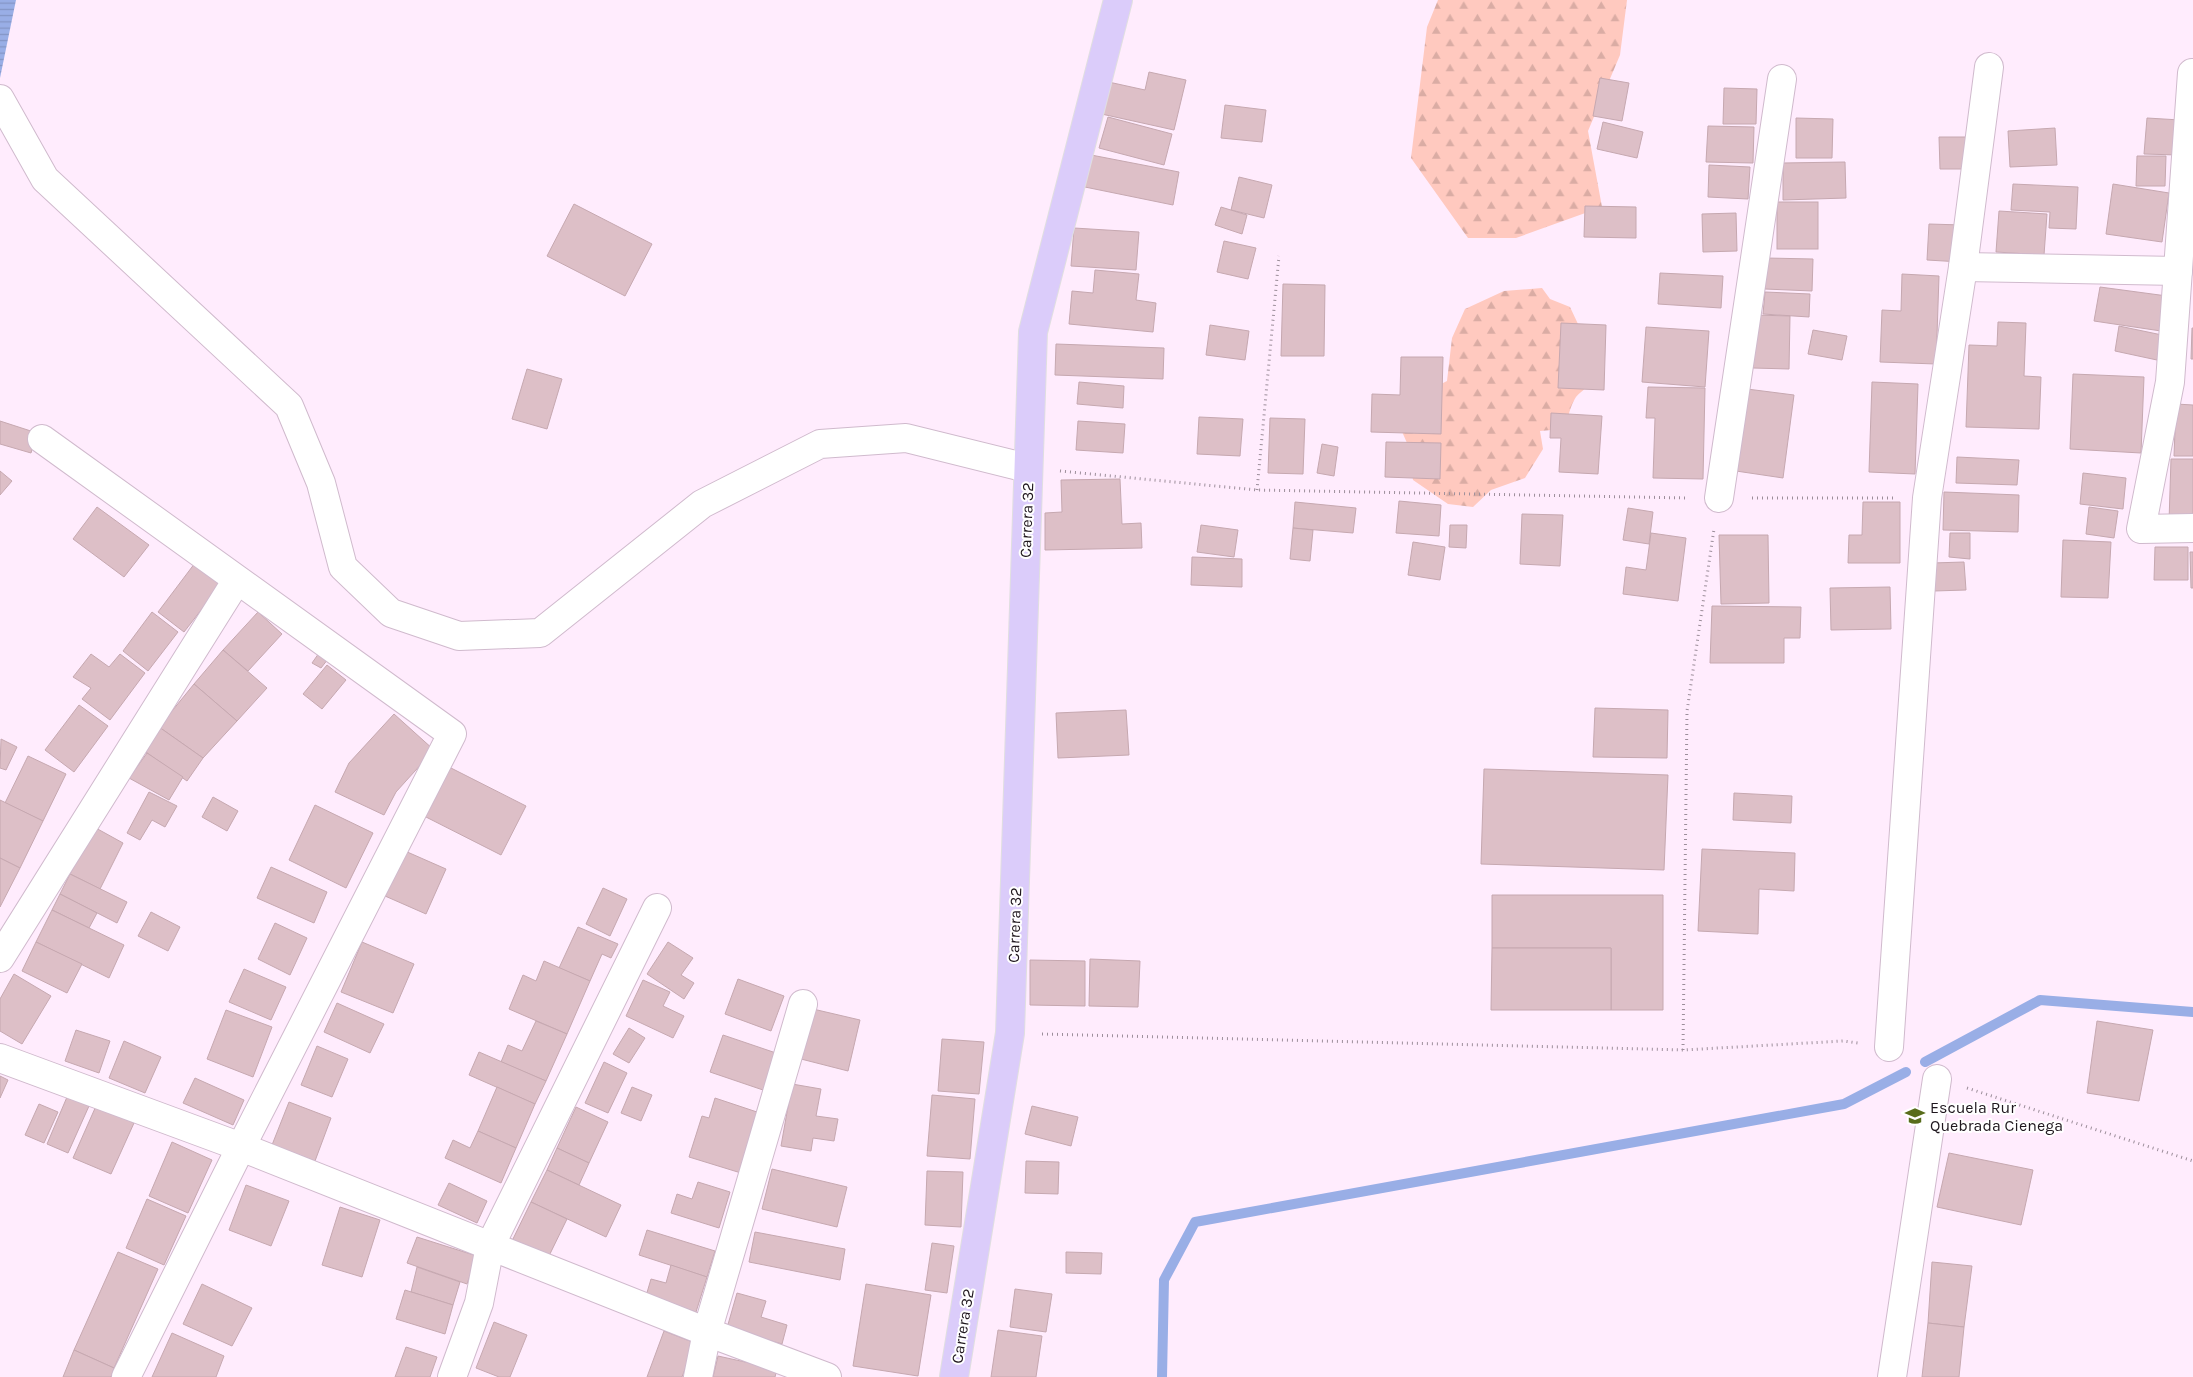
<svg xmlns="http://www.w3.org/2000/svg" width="2193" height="1377" font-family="Karla,sans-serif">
<defs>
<pattern id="forest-firs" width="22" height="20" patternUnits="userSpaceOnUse" patternTransform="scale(1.25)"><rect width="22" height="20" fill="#ffc9bf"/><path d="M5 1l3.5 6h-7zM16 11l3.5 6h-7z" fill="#daaca4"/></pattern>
<pattern id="water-rules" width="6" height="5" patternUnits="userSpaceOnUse" patternTransform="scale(1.25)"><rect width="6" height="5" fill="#99aee6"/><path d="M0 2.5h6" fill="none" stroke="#8395c5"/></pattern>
</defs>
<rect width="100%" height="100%" fill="#ffecfd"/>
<g fill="url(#forest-firs)">
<polygon points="1438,0 1627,0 1620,55 1588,131 1602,207 1516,238 1468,238 1411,158 1427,27"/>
<path d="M1542,288L1550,299L1570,307L1578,324L1588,386C1585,389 1579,393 1576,397C1562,420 1576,429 1540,431L1543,449L1525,478L1491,490L1473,507L1448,504L1413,480L1407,443L1396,418L1419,395L1447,381L1452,338L1465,309L1504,291Z"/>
</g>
<polygon fill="url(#water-rules)" points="0,0 16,0 0,78"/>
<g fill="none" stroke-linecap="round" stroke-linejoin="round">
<g stroke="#99aee6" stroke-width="10">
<polyline points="1925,1062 2040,1000 2193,1012"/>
<polyline points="1162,1377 1164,1280 1195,1222 1844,1104 1906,1072"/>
</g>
</g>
<g fill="#ddbfc7" stroke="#c6a8b0">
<polygon points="1149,72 1186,80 1174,130 1097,113 1104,81 1145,90"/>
<polygon points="1600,78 1629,83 1622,121 1593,116"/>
<polygon points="1724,88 1757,89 1756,124 1723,124"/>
<polygon points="1225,105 1266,110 1262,142 1221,138"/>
<polygon points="1108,117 1172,134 1164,165 1099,148"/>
<polygon points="1796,118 1833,119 1832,158 1796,158"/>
<polygon points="2147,118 2180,120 2178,155 2144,154"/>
<polygon points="1603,122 1643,132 1637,158 1597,149"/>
<polygon points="1708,126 1754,127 1753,163 1706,162"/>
<polygon points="2055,128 2057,165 2010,167 2008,131"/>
<polygon points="1939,137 1968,137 1968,169 1940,169"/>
<polygon points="1086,154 1179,172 1173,205 1080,186"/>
<polygon points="2137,156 2166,156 2165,186 2136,186"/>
<polygon points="1845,162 1846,198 1783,200 1783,163"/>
<polygon points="1709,165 1750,167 1748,199 1708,197"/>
<polygon points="1239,177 1272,185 1264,218 1231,210"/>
<polygon points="2013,184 2078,187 2076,229 2049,228 2050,212 2011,210"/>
<polygon points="2113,184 2169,193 2162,242 2106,234"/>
<rect x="1777" y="202" width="41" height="47"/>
<polygon points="574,204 652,244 625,296 547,256"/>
<polygon points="1585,206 1636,207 1636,238 1584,237"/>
<polygon points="1221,207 1247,215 1242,234 1215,225"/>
<polygon points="1999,211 2047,214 2044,255 1996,252"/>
<polygon points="1736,213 1737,251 1703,252 1702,214"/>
<polygon points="1929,224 1962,225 1961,262 1927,260"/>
<polygon points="1074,228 1139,232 1136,270 1071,266"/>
<polygon points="1224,241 1256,248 1248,279 1217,272"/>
<polygon points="1766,258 1813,259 1812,291 1765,289"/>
<polygon points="1095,270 1139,274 1136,300 1156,303 1153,332 1069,324 1072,291 1093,293"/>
<polygon points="1660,273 1723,276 1721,308 1658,304"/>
<polygon points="1902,274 1939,276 1936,364 1880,362 1882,310 1901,311"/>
<polygon points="1283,284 1325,285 1324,356 1281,356"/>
<polygon points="2100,287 2167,296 2161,331 2094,321"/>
<polygon points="1765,292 1810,294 1809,317 1763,314"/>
<polygon points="1755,315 1790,316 1789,369 1753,368"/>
<polygon points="1998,322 2026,323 2024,376 2041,377 2039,429 1966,427 1969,345 1997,346"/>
<polygon points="1561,323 1606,325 1604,390 1558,388"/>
<polygon points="1210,325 1249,331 1245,360 1206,355"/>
<polygon points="2119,326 2162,335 2157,360 2115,351"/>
<polygon points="1646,327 1709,331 1705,387 1642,382"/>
<polygon points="2192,328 2193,328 2193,359 2191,359"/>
<polygon points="1813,330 1847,336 1842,360 1808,354"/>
<polygon points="1056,344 1164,348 1163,379 1055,375"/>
<polygon points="1401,357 1443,357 1441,434 1371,432 1372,394 1400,395"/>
<polygon points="527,369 562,379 547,429 512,419"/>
<polygon points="2073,374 2144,377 2141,453 2070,449"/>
<polygon points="1079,382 1124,386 1123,408 1077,404"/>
<polygon points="1872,382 1918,384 1915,474 1869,472"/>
<polygon points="1648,387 1705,388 1703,479 1653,478 1655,418 1646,418"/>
<polygon points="1747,389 1794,395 1783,478 1736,471"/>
<polygon points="2176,404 2193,405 2193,456 2174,456"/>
<polygon points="1551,413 1602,416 1598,474 1559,472 1561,438 1550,438"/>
<polygon points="1199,417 1243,419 1240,456 1197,454"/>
<polygon points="1270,418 1305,419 1303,474 1268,473"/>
<polygon points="0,421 37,433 31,453 0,444"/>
<polygon points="1078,421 1125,424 1123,453 1076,450"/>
<polygon points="1386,442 1441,443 1440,479 1385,477"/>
<polygon points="1322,444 1338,447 1334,476 1317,473"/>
<polygon points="1957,457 2019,460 2017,485 1956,483"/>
<polygon points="2171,459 2193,459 2193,523 2169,522"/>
<polygon points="0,471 12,481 0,495"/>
<polygon points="2083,473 2126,478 2123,509 2080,504"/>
<polygon points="1120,479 1122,524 1141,523 1142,548 1045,550 1045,513 1062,512 1061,480"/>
<polygon points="1944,492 2019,495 2018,532 1943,530"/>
<polygon points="1399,501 1441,505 1439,536 1396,533"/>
<polygon points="1295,502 1356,508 1353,533 1293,528"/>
<polygon points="1863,502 1900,502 1900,563 1848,563 1849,535 1862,535"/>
<polygon points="97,507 149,545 124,577 73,539"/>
<polygon points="2089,507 2118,511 2114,538 2086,534"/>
<polygon points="1628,508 1653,512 1649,544 1623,540"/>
<polygon points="1522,514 1563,515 1560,566 1520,564"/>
<polygon points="1201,525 1238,530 1234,557 1197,552"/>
<polygon points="1450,525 1467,525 1466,548 1449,547"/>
<polygon points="1293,528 1313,530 1310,561 1290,559"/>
<polygon points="1651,533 1686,538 1678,601 1623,594 1626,567 1646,570"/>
<polygon points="1950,533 1970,533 1970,559 1949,557"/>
<polygon points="1719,535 1768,535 1769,603 1721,604"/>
<polygon points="2063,540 2111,542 2108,598 2061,597"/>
<polygon points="1413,542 1445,547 1440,580 1408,575"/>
<polygon points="2155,547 2188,547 2188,580 2154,580"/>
<polygon points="2190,552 2193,552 2193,588 2191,588"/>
<polygon points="1192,557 1242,559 1242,587 1191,585"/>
<polygon points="1964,562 1966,590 1934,591 1932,563"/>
<polygon points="195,563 222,583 184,632 158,612"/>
<polygon points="1890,587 1891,629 1831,630 1830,588"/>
<polygon points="1712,606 1801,607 1800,638 1784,638 1784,663 1710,663"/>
<polygon points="152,612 178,632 148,671 123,651"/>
<polygon points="258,612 282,634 248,671 223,650"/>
<polygon points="223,650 267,688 237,721 194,684"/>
<polygon points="319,653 328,659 321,668 312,663"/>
<polygon points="91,654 109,667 120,654 145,673 110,720 82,699 91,688 73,677"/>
<polygon points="327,665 346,680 322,709 303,694"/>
<polygon points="194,684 237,721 203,758 159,727"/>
<polygon points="79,705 108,726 74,772 45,750"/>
<polygon points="1595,708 1668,710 1667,758 1593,757"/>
<polygon points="1126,710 1129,755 1058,758 1056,713"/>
<polygon points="394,714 434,750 396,792 384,815 335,792 349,763"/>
<polygon points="159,727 203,758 187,781 143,750"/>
<polygon points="1,739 17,747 6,770 0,768"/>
<polygon points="147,753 183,777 169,800 129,778"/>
<polygon points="28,756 66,774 43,821 5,803"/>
<polygon points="449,767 526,806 501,855 424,816"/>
<polygon points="1484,769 1668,775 1664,870 1481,864"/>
<polygon points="149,792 177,806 165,827 152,820 140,840 127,833"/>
<polygon points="1734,793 1792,796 1791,823 1733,820"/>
<polygon points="213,797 238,811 227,831 202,817"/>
<polygon points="0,800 43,821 20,868 0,858"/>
<polygon points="315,805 373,833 346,888 289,860"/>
<polygon points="94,827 123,843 100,889 70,874"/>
<polygon points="1702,849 1795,853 1794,891 1759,889 1758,934 1698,931"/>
<polygon points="405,851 446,869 426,914 385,896"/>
<polygon points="0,858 20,868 0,907"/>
<polygon points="271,867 327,892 314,923 257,898"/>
<polygon points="70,874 127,902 117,923 60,894"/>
<polygon points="603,888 627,899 610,936 586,924"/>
<polygon points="60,894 97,913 89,928 52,910"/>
<polygon points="1492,895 1663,895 1663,1010 1611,1010 1611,948 1492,948"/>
<polygon points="52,910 124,945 109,978 36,942"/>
<polygon points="151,912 180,927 168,951 138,936"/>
<polygon points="275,923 307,938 290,975 258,959"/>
<polygon points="578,927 618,944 611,958 602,954 590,981 559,968"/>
<polygon points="36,942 82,964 67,993 22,971"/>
<polygon points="362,942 414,964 393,1013 341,992"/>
<polygon points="668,942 693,958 681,975 694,983 684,999 647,974"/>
<polygon points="1492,948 1611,948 1611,1010 1491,1010"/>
<polygon points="1090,959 1140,961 1138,1007 1089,1006"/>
<polygon points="1030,960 1085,961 1085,1006 1030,1005"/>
<polygon points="544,961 590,981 567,1034 509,1009 523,975 536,981"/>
<polygon points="244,969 286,987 271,1020 229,1002"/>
<polygon points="14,974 51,996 22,1044 0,1031 0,999"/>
<polygon points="738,979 784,996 771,1031 725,1014"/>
<polygon points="643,980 670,992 663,1006 684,1016 673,1038 626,1016"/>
<polygon points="337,1003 384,1024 370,1053 324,1032"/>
<polygon points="813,1009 860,1020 848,1071 801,1059"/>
<polygon points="226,1010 272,1027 253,1077 207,1059"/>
<polygon points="536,1021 567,1034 546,1081 501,1062 508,1045 522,1051"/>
<polygon points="2097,1021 2153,1030 2139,1101 2087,1093"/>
<polygon points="629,1028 645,1038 629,1063 613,1054"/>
<polygon points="76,1030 110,1041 99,1073 65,1061"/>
<polygon points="723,1035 776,1053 763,1090 710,1072"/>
<polygon points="942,1039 984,1042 979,1094 938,1091"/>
<polygon points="124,1041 161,1057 145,1093 109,1078"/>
<polygon points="317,1046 348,1059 332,1097 301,1085"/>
<polygon points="479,1052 546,1081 535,1104 469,1075"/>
<polygon points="604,1062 627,1073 608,1113 585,1103"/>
<polygon points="0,1076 8,1080 0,1098"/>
<polygon points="195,1078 244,1100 233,1125 183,1103"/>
<polygon points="792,1084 821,1089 816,1116 838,1119 834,1141 813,1138 811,1151 781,1146"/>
<polygon points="497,1087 535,1104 516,1148 478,1131"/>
<polygon points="632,1087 652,1095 641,1121 621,1113"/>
<polygon points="932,1095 975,1099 970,1159 927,1156"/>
<polygon points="67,1097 89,1106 68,1153 47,1144"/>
<polygon points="715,1098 760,1113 741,1173 689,1157 702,1116 709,1118"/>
<polygon points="289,1102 331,1118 315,1161 272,1145"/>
<polygon points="39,1104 58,1112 44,1143 25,1135"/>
<polygon points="96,1106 134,1123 111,1174 73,1158"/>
<polygon points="1032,1106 1078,1117 1071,1146 1025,1134"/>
<polygon points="576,1107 608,1122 589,1163 557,1148"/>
<polygon points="478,1131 516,1148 501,1183 445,1158 453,1140 470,1148"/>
<polygon points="172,1142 212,1160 188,1213 149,1196"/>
<polygon points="557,1148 589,1163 579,1185 547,1170"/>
<polygon points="1949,1153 2033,1170 2021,1225 1937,1207"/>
<polygon points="1026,1161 1059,1162 1058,1194 1025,1193"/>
<polygon points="772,1169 847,1187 837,1227 762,1209"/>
<polygon points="547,1170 621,1205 606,1237 531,1202"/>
<polygon points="927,1171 963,1172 961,1227 925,1225"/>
<polygon points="698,1182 730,1192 719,1228 671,1213 677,1194 692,1199"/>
<polygon points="449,1183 487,1201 477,1223 438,1205"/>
<polygon points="246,1185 289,1201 271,1246 229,1230"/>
<polygon points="147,1199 186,1216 164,1265 126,1248"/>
<polygon points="531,1202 567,1219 547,1260 511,1243"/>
<polygon points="340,1207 380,1220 362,1277 322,1265"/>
<polygon points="647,1230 715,1251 707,1277 639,1255"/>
<polygon points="755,1232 845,1249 840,1280 749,1262"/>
<polygon points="417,1237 477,1256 467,1284 407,1263"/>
<polygon points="932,1243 954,1246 947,1293 925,1290"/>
<polygon points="118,1252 158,1269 114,1368 74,1350"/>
<polygon points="1066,1252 1102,1253 1101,1274 1066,1273"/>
<polygon points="1932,1262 1972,1266 1964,1327 1928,1323"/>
<polygon points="671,1265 707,1277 696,1312 646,1296 651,1279 666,1283"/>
<polygon points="417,1267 460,1282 453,1305 411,1292"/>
<polygon points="202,1284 252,1308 232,1346 183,1324"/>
<polygon points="866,1284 931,1295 918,1376 853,1366"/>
<polygon points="1015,1289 1052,1294 1046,1332 1010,1327"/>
<polygon points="405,1290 453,1305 445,1334 396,1319"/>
<polygon points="737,1293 766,1301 761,1317 787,1325 782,1344 727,1328"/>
<polygon points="494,1322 527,1335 510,1377 499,1377 476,1368"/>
<polygon points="1928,1323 1964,1327 1959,1377 1922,1377"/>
<polygon points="998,1330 1042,1336 1036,1377 991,1377"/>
<polygon points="664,1331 695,1343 682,1377 647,1377"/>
<polygon points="172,1333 224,1356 216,1377 152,1377"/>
<polygon points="406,1347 437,1357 430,1377 395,1377"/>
<polygon points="74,1350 114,1368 111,1377 63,1377"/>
<polygon points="718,1356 777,1369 775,1377 713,1377"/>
</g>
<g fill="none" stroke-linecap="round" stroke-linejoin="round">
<defs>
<g id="minor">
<polyline points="2192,73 2170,382 2141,529 2193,528"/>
<polyline points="0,99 45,179 289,406 321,483 343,567 391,613 459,636 540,633 702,504 820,444 906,438 1027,468"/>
<polyline points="1963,267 2178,271"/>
<polyline points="42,439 452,734 241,1147 126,1377"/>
<polyline points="1719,498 1782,79"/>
<polyline points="0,958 237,580"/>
<polyline points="1889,1047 1927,498 1963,267 1989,67"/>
<polyline points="0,1058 241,1147 707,1332 827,1377"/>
<polyline points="452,1377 479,1303 490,1246 657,908"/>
<polyline points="698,1377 707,1332 803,1004"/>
<polyline points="1892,1377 1937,1079"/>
</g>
<polyline id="major" points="954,1377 1010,1033 1033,332 1118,0"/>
</defs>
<use href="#minor" stroke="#d0bacd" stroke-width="30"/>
<use href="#major" stroke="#e0dfe0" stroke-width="30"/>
<g stroke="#9c8e9a" stroke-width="3" stroke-dasharray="1 4" stroke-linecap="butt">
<polyline points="1060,471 1257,490 1688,498"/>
<polyline points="1257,490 1279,256"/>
<polyline points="1752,498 1895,498"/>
<polyline points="1042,1034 1683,1050 1843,1041 1858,1043"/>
<polyline points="1683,1050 1687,711 1714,529"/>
<polyline points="1967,1088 2193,1161"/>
</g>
<use href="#minor" stroke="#fff" stroke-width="28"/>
<use href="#major" stroke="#dbccfa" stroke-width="28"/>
</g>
<defs>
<symbol id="school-bare" viewBox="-9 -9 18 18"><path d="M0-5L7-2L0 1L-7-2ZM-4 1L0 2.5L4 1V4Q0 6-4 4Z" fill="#586c1b" stroke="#fff" stroke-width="2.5" paint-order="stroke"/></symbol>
</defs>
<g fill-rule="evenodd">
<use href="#school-bare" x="1901" y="1102" width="28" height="28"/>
</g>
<g text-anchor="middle" stroke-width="4" stroke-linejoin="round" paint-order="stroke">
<g font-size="16" fill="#1f171e" stroke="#fff">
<text transform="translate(1026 520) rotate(-88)" y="6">Carrera 32</text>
<text transform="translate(1014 925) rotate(-88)" y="6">Carrera 32</text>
<text transform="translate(962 1326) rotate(-81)" y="6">Carrera 32</text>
</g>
<g font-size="16" fill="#1f171e" stroke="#fff" text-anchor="start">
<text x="1930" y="1113">Escuela Rur<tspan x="1930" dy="18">Quebrada Cienega</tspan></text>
</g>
</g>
</svg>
